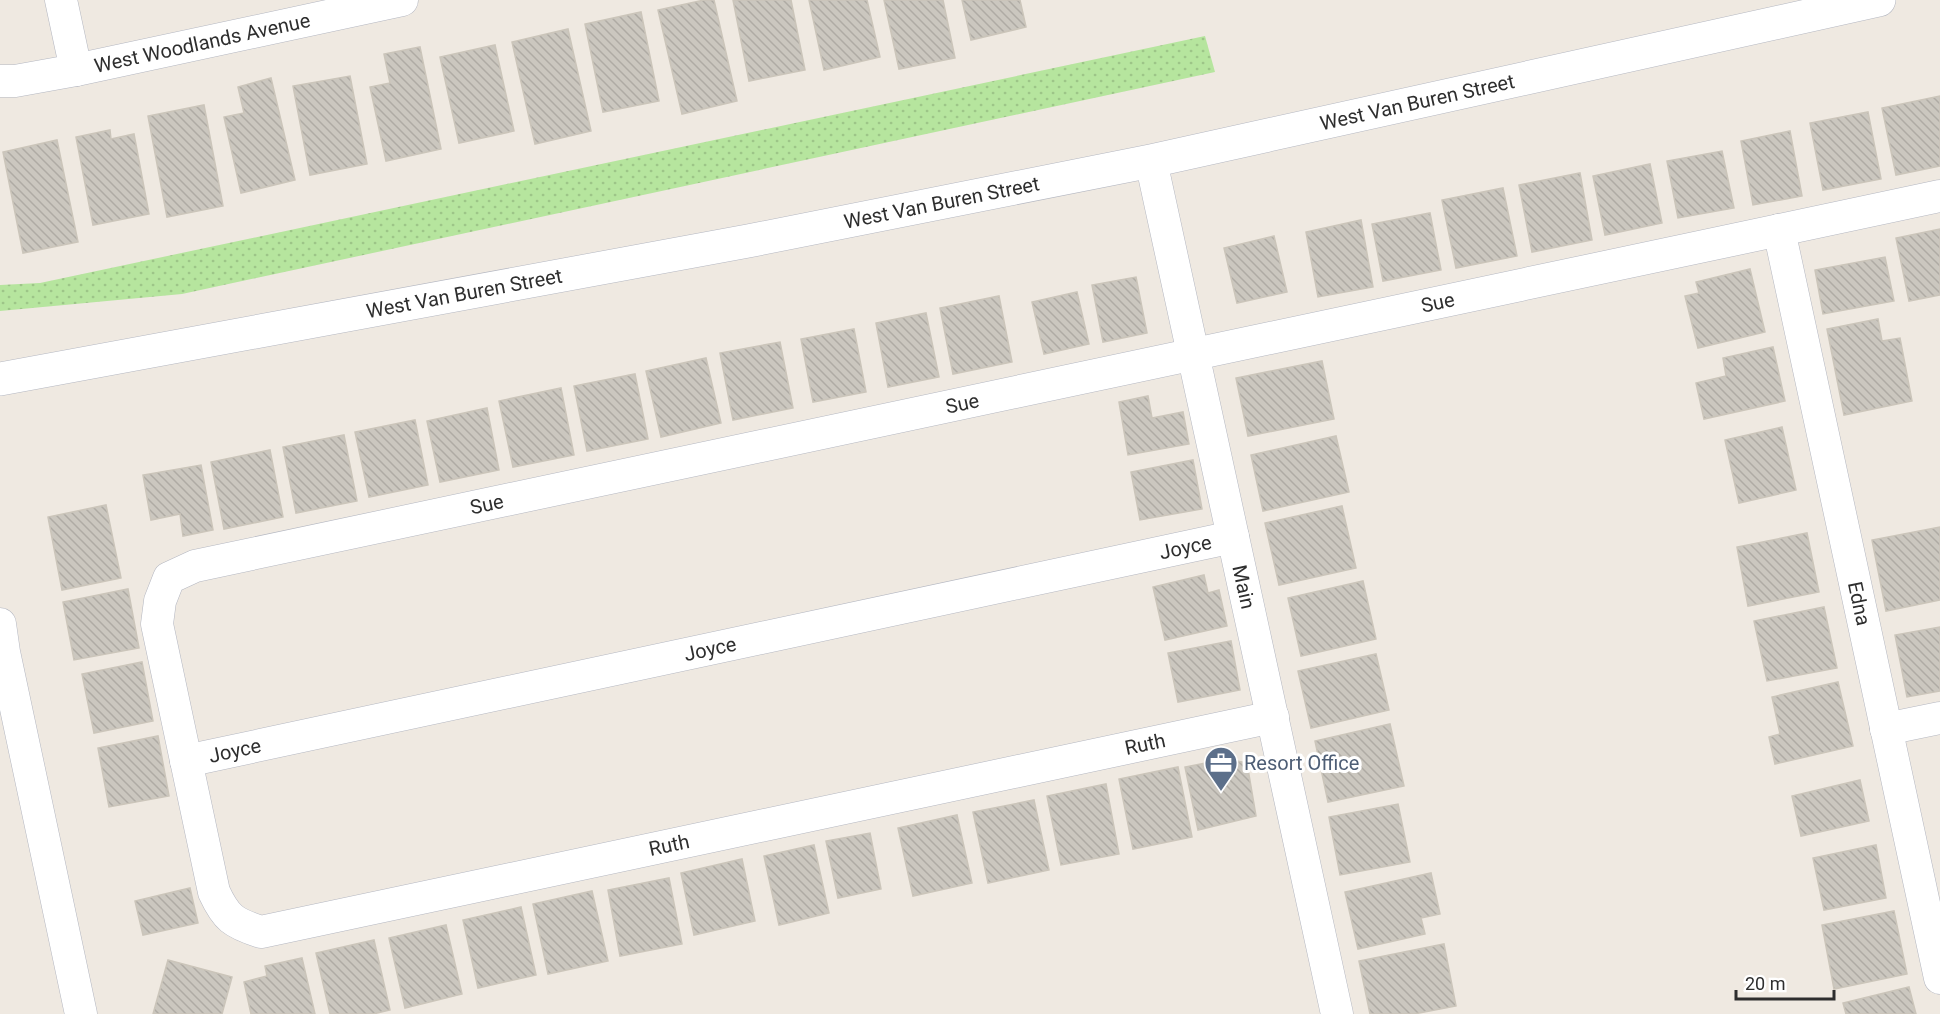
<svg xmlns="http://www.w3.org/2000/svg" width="1940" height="1014" font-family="Roboto,sans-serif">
<defs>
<pattern id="park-dots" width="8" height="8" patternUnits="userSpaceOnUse" patternTransform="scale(1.5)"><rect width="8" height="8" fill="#b6e59e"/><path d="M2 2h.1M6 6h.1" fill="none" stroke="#9dc588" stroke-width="1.8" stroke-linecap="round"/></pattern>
<pattern id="building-back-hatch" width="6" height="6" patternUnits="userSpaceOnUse" patternTransform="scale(1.5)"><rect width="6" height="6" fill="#cbc7bf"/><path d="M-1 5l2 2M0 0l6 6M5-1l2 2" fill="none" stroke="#afaba4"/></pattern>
</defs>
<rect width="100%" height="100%" fill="#efe9e1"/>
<polygon fill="url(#park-dots)" points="1205,36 1215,72 182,294 0,311 0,285 40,283"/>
<g fill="url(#building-back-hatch)" stroke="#cbc5ba" stroke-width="1.5">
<polygon points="704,0 714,0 737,101 682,114 658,10"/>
<polygon points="733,0 791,0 805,70 749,81"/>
<polygon points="809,0 867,0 880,57 824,70"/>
<polygon points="884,0 943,0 955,58 899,69"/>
<polygon points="962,0 1020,0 1026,27 971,40"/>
<polygon points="641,12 659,101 603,112 585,24"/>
<polygon points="568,29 591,131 535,144 512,42"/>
<polygon points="495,45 514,131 459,143 440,57"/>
<polygon points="420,47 441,149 386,161 370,87 390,83 384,54"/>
<polygon points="350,76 367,164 310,175 293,86"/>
<polygon points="271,78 295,180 241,193 224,117 244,113 238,87"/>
<polygon points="1940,96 1940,166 1896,175 1882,108"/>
<polygon points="204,105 223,206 167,217 148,116"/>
<polygon points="1868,112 1881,179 1823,190 1810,123"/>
<polygon points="110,130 111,139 134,134 149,214 93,225 76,137"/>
<polygon points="1790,131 1802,196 1753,205 1741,141"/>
<polygon points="57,140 78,242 23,253 3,152"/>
<polygon points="1722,151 1734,208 1678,218 1667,161"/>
<polygon points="1650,164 1662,223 1605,235 1593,176"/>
<polygon points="1580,173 1592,240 1532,252 1519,185"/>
<polygon points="1503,188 1517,256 1456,268 1442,200"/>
<polygon points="1430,213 1441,270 1383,281 1372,224"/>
<polygon points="1361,220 1373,287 1318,297 1306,232"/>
<polygon points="1940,229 1940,295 1909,301 1896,238"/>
<polygon points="1274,236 1287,292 1237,303 1224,248"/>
<polygon points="1885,257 1894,301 1823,314 1815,270"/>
<polygon points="1750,269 1765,332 1698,348 1685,296 1699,293 1696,282"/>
<polygon points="1136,277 1147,333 1103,342 1092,285"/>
<polygon points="1077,292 1089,344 1044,354 1032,302"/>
<polygon points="999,296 1012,362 953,374 940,308"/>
<polygon points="926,313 939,377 888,387 876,323"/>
<polygon points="1878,319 1882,341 1900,338 1912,401 1844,415 1827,329"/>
<polygon points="854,329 866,392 813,402 801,339"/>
<polygon points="780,342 793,408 733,420 720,353"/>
<polygon points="1773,347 1785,401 1704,419 1696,383 1726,376 1723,358"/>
<polygon points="706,358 721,423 661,437 646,371"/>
<polygon points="1322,361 1334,419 1248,436 1236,378"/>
<polygon points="635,374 648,439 587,451 574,386"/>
<polygon points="561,388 574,455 513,467 499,401"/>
<polygon points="1148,396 1152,418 1183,412 1189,444 1128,455 1119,402"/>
<polygon points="487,408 499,470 440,482 427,421"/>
<polygon points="415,420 428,485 369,497 355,432"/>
<polygon points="1782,427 1796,490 1739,503 1725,440"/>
<polygon points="344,435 357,501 296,513 283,447"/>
<polygon points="1336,436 1349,492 1263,511 1251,455"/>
<polygon points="270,450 283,517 224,529 211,462"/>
<polygon points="1193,460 1202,509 1140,520 1131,472"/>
<polygon points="201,465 213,530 183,536 180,514 151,520 143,475"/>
<polygon points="106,505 121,578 62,590 48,517"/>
<polygon points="1342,506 1356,568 1279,585 1265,523"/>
<polygon points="1940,527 1940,600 1886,611 1872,540"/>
<polygon points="1807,533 1819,592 1748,606 1737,547"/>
<polygon points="1204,575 1208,593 1219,590 1227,626 1165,640 1153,587"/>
<polygon points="1363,581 1376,639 1301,656 1288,598"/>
<polygon points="128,589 139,648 74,660 63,602"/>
<polygon points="1824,607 1837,668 1767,681 1754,621"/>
<polygon points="1940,627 1940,691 1907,697 1895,635"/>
<polygon points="1231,641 1240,690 1178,702 1168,653"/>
<polygon points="1376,654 1389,710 1311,728 1298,671"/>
<polygon points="142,662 153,721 94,733 82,674"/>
<polygon points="1838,682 1853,746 1775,764 1769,737 1780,734 1772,697"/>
<polygon points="1390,724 1404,786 1328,802 1315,741"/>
<polygon points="158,736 169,796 109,807 98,748"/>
<polygon points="1226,759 1247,763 1256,816 1198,830 1185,767"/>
<polygon points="1178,767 1192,837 1133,849 1119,779"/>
<polygon points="1860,780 1869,821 1801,836 1792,796"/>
<polygon points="1106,784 1119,854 1061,865 1047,796"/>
<polygon points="1034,800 1049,870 988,883 973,812"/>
<polygon points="1398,804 1410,862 1340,875 1329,817"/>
<polygon points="957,815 972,883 913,896 898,828"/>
<polygon points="870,833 881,889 838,898 826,841"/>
<polygon points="814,845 829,913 779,925 764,856"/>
<polygon points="1876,845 1886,898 1824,910 1813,858"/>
<polygon points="742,859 755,921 694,935 681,873"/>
<polygon points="1431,873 1440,914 1421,918 1425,934 1358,949 1345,892"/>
<polygon points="669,878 682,944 620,956 608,890"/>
<polygon points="190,888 198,923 143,935 135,901"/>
<polygon points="592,891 608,961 548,974 533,904"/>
<polygon points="521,907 536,975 478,988 463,920"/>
<polygon points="1894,911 1907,974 1834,989 1822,925"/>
<polygon points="446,925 462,994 405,1008 389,938"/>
<polygon points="374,940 390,1010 373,1014 330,1014 316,953"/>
<polygon points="1444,944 1456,1006 1414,1014 1370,1014 1359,961"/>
<polygon points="302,958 315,1014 251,1014 244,982 267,976 265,966"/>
<polygon points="168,960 232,977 222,1014 153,1014"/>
<polygon points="1909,987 1916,1014 1846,1014 1843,1003"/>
</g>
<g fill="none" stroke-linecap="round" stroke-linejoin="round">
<defs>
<g id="minor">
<polyline points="61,0 76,70"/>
<path id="s1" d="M0,81H15L76,70L402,0"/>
<path id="s2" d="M1151,161L1337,1014"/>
<path id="s3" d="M1779,230L1940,978"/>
<polyline points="0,624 4,652 81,1014"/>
<path id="s4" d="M1273,717L261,932C233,923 226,918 214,892L157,624L160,601L169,578L195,566L1940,196"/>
<polyline points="1886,729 1940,718"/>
<path id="s5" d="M186,761L1233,537"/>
</g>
<g id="secondary">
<path id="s6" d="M0,379L748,241L1151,161L1879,0"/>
</g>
</defs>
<use href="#minor" stroke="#b4b7c1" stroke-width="33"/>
<use href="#secondary" stroke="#b4b7c1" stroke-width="34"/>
<use href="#minor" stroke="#fff" stroke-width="32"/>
<use href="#secondary" stroke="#fff" stroke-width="33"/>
</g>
<defs>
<symbol id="office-pin" viewBox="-11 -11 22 30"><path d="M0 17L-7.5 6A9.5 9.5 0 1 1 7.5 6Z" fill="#5c6f8a" stroke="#fff"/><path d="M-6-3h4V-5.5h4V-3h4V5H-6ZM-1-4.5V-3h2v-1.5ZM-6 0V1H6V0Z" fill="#fff"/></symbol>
</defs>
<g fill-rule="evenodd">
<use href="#office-pin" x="1202" y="744" width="38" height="52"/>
</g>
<g text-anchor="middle" stroke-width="6" stroke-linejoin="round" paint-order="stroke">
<g font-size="20" fill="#2e2e2e" stroke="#fff">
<text dy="7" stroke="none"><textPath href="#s1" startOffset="206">West Woodlands Avenue</textPath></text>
<text dy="7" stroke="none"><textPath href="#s6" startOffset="1444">West Van Buren Street</textPath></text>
<text dy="7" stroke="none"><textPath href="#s6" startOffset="958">West Van Buren Street</textPath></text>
<text dy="7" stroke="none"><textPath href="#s6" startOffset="472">West Van Buren Street</textPath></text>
<text dy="7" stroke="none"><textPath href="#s4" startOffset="2720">Sue</textPath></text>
<text dy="7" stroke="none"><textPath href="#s4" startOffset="2234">Sue</textPath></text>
<text dy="7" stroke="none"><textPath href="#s4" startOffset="1748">Sue</textPath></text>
<text dy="7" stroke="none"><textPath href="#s5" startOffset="1022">Joyce</textPath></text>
<text dy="7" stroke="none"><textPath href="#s2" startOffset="436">Main</textPath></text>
<text dy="7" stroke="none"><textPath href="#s3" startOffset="382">Edna</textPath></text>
<text dy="7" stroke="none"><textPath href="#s5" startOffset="536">Joyce</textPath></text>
<text transform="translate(1145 744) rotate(-12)" y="7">Ruth</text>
<text dy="7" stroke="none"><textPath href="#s5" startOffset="50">Joyce</textPath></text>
<text transform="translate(669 845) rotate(-12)" y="7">Ruth</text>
</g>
<g font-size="20" fill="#4e5e75" stroke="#fff" text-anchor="start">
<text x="1244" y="770">Resort Office</text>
</g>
</g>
<path d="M1736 990v9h98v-9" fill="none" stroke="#2e2e2e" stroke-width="3"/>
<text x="1745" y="990" font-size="18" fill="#2e2e2e" stroke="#ffffff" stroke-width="4.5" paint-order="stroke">20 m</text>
</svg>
